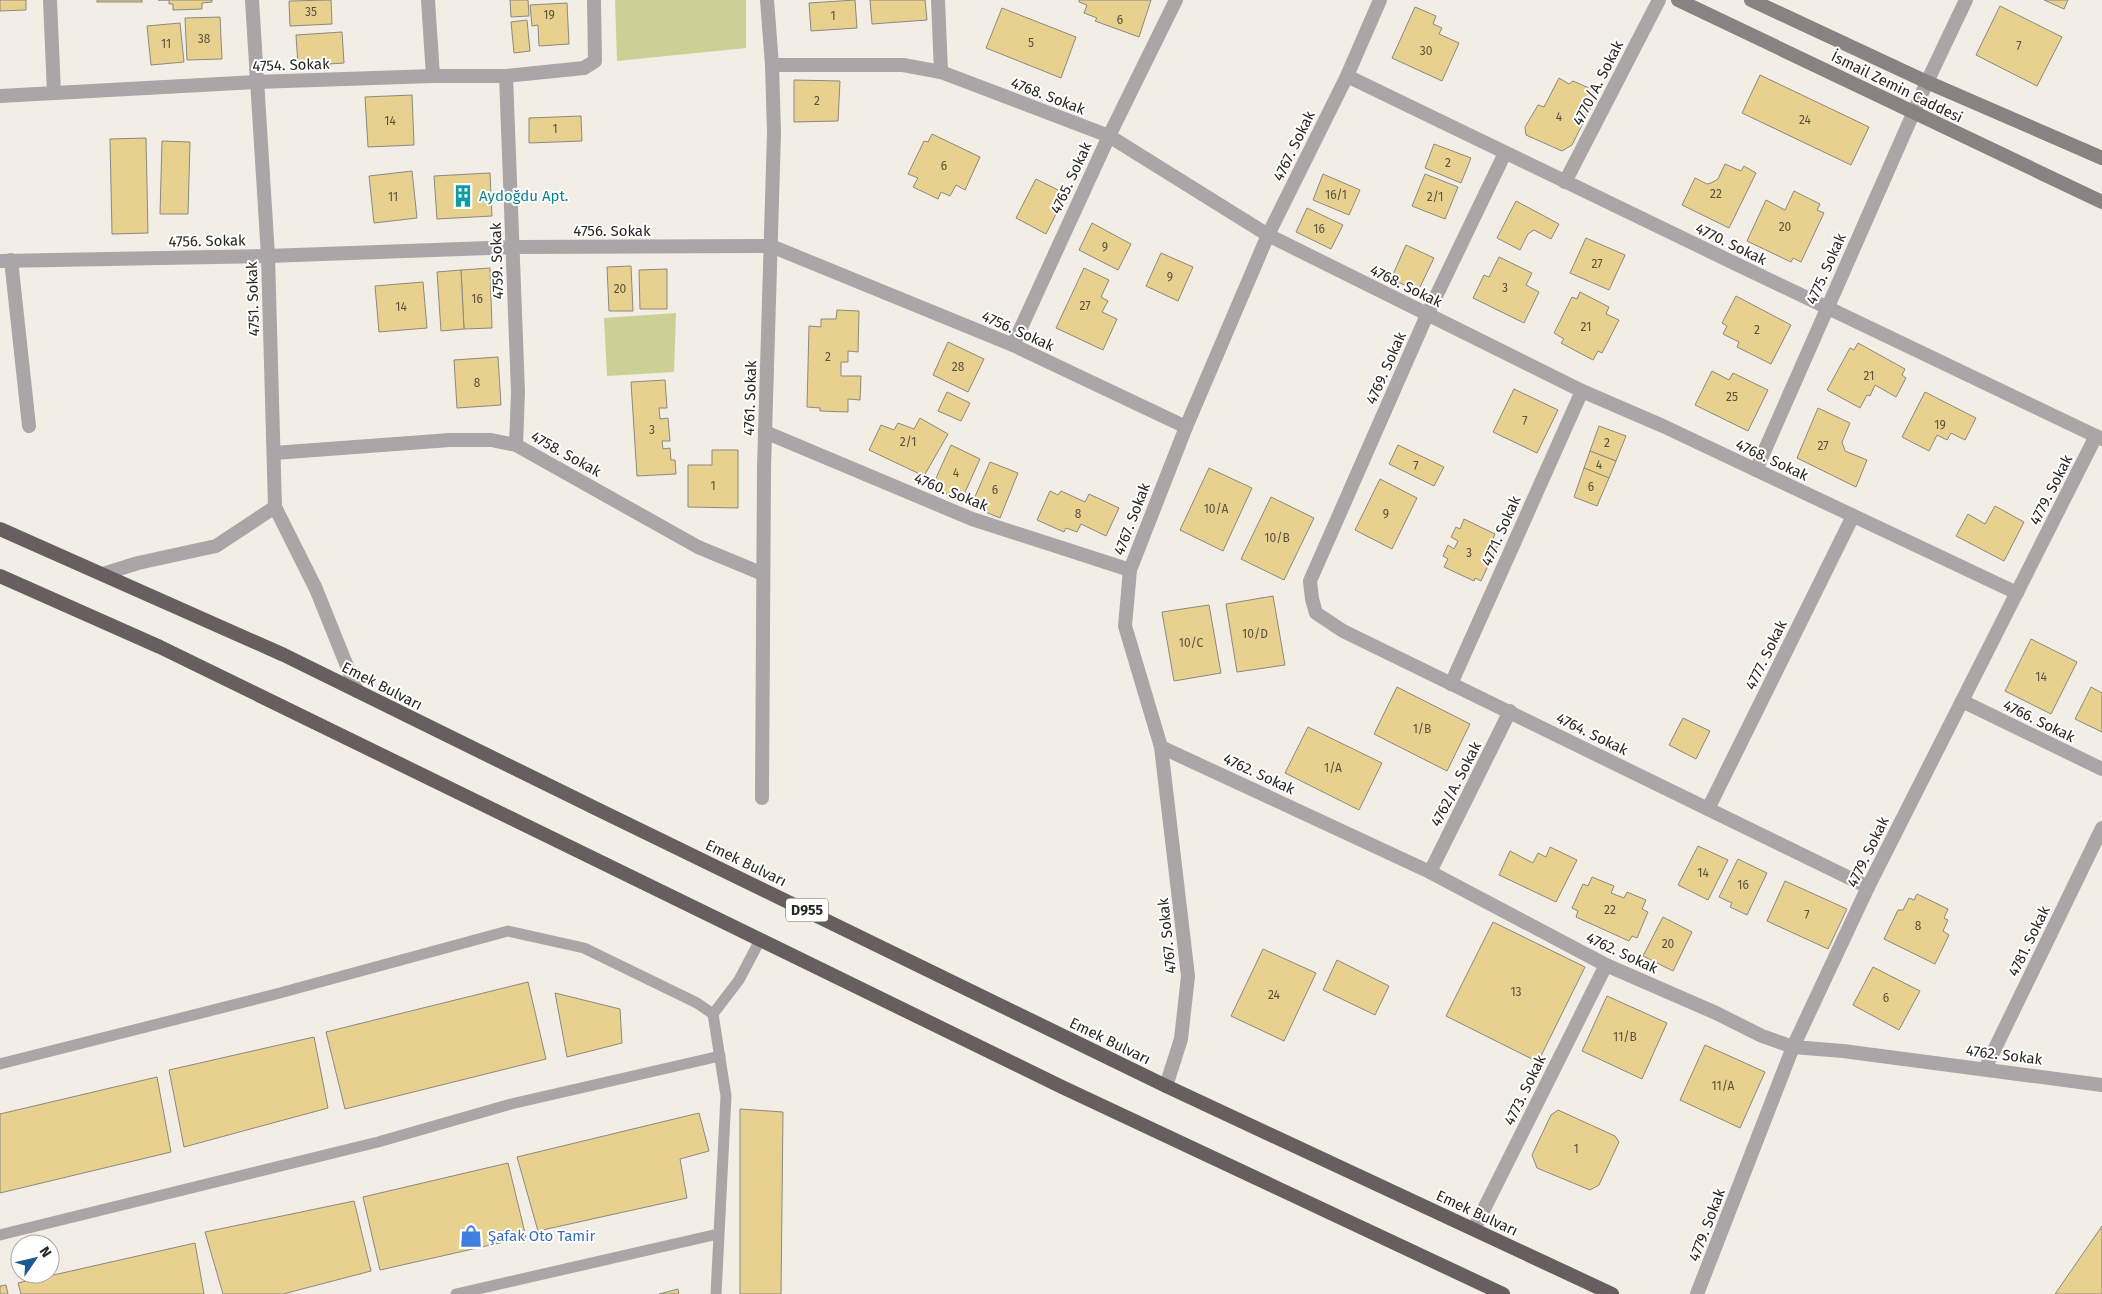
<svg xmlns="http://www.w3.org/2000/svg" width="2102" height="1294" font-family="'Fira Sans',sans-serif">
<rect width="100%" height="100%" fill="#f2eee5"/>
<g fill="#cdd094">
<polygon points="615,0 746,0 746,48 617,61"/>
<polygon points="676,313 674,372 607,376 604,318"/>
</g>
<g fill="#e8d08e" stroke="#8c8980">
<polygon points="0,0 26,0 26,10 0,11"/>
<rect x="97" y="0" width="45" height="2"/>
<polygon points="158,0 212,0 212,2 202,3 202,9 173,10 173,4 169,4 169,0"/>
<polygon points="331,0 332,24 290,26 289,1"/>
<polygon points="510,0 528,0 529,16 511,17"/>
<polygon points="855,0 857,28 811,31 809,3"/>
<polygon points="870,0 925,0 927,20 872,24"/>
<polygon points="1079,0 1151,0 1139,37 1095,21 1097,18 1084,13 1087,5 1079,2"/>
<polygon points="2044,0 2068,0 2064,9"/>
<polygon points="567,3 569,44 539,46 538,25 532,26 530,5"/>
<polygon points="2000,6 2062,37 2037,86 1976,55"/>
<polygon points="1415,7 1436,16 1433,24 1442,28 1439,34 1459,43 1442,81 1392,58"/>
<polygon points="1002,8 1076,37 1061,78 986,48"/>
<polygon points="220,17 222,59 187,60 185,18"/>
<polygon points="527,20 530,51 514,53 511,22"/>
<polygon points="180,23 184,62 151,65 147,26"/>
<polygon points="342,32 344,63 298,66 296,35"/>
<polygon points="1760,75 1869,127 1851,165 1742,113"/>
<polygon points="1559,78 1569,84 1573,81 1589,88 1593,91 1595,99 1572,145 1562,151 1526,135 1525,127 1538,105 1544,107"/>
<polygon points="794,80 840,81 838,121 794,122"/>
<polygon points="412,95 414,145 368,147 365,97"/>
<polygon points="581,116 582,141 529,143 529,118"/>
<polygon points="932,134 980,157 965,190 956,185 950,196 941,192 938,199 913,187 918,178 908,174 924,141 928,142"/>
<polygon points="146,138 148,233 112,234 110,139"/>
<polygon points="162,141 190,142 188,214 160,214"/>
<polygon points="1434,144 1471,158 1461,183 1425,168"/>
<polygon points="1725,164 1741,171 1744,166 1756,173 1729,228 1682,205 1695,178 1707,184 1711,183 1718,179"/>
<polygon points="412,171 417,218 374,223 369,176"/>
<polygon points="490,173 492,216 437,219 434,176"/>
<polygon points="1323,174 1360,190 1349,215 1313,200"/>
<polygon points="1425,174 1458,187 1445,219 1412,206"/>
<polygon points="1036,179 1066,194 1046,234 1016,218"/>
<polygon points="1794,191 1820,204 1817,210 1824,213 1801,262 1793,258 1791,262 1747,241 1766,200 1785,210"/>
<polygon points="1516,201 1559,224 1551,239 1534,230 1528,234 1520,250 1497,238"/>
<polygon points="1307,208 1343,225 1331,249 1296,232"/>
<polygon points="1092,223 1131,244 1118,270 1079,250"/>
<polygon points="1586,238 1625,255 1609,290 1570,273"/>
<polygon points="1406,245 1434,258 1418,291 1391,279"/>
<polygon points="1161,253 1193,267 1178,301 1146,286"/>
<polygon points="1499,257 1532,273 1526,285 1539,292 1524,323 1473,298 1484,275 1489,277"/>
<polygon points="631,266 633,311 609,311 607,267"/>
<polygon points="490,268 492,328 464,329 461,270"/>
<polygon points="1084,268 1109,280 1101,297 1108,301 1102,312 1117,319 1103,350 1056,328"/>
<polygon points="667,269 667,309 640,309 639,270"/>
<polygon points="461,270 464,329 441,331 437,272"/>
<polygon points="423,282 427,328 379,332 375,286"/>
<polygon points="1580,292 1609,307 1606,314 1619,320 1602,353 1598,351 1593,360 1561,343 1564,339 1554,333 1572,297 1577,299"/>
<polygon points="1736,296 1791,325 1771,364 1737,347 1739,342 1723,334 1727,326 1722,323"/>
<polygon points="837,310 859,311 858,352 848,351 848,362 841,362 841,376 861,376 860,400 848,399 848,412 820,411 820,408 807,407 809,326 821,327 821,319 836,319"/>
<polygon points="948,342 984,359 968,392 933,375"/>
<polygon points="1858,343 1905,369 1902,375 1906,378 1896,397 1875,385 1870,396 1867,395 1860,408 1827,390 1850,348 1854,350"/>
<polygon points="498,357 501,405 457,408 454,360"/>
<polygon points="1712,371 1729,380 1733,373 1768,390 1748,431 1695,405"/>
<polygon points="665,380 667,408 659,408 660,419 668,418 670,441 662,441 663,449 670,448 671,460 675,460 676,474 637,476 631,382"/>
<polygon points="1514,389 1558,410 1537,453 1493,432"/>
<polygon points="947,392 970,403 961,421 938,411"/>
<polygon points="1925,392 1976,418 1965,440 1951,433 1947,440 1937,435 1929,451 1902,437"/>
<polygon points="1818,408 1850,423 1842,442 1845,451 1867,460 1856,487 1797,458"/>
<polygon points="920,418 948,434 924,476 869,450 881,425 894,430 898,423 914,429"/>
<polygon points="1599,426 1626,436 1616,461 1590,451"/>
<polygon points="951,445 980,459 961,501 932,487"/>
<polygon points="1398,445 1444,467 1434,486 1389,464"/>
<polygon points="712,450 738,450 738,508 688,507 688,465 712,465"/>
<polygon points="1590,451 1616,461 1609,478 1584,468"/>
<polygon points="990,462 1018,473 1000,518 971,506"/>
<polygon points="1209,468 1252,488 1223,551 1180,530"/>
<polygon points="1584,468 1609,478 1597,506 1574,497"/>
<polygon points="1380,479 1417,498 1392,549 1355,530"/>
<polygon points="1050,491 1058,495 1061,491 1085,502 1089,494 1119,508 1106,536 1081,524 1077,532 1066,528 1064,532 1037,520"/>
<polygon points="1271,497 1314,518 1284,580 1241,559"/>
<polygon points="1995,506 2024,522 2004,561 1956,536 1968,514 1985,524"/>
<polygon points="1464,519 1495,534 1493,539 1499,542 1481,581 1475,578 1474,581 1444,567 1448,559 1443,556 1448,545 1454,549 1458,541 1451,537 1456,527 1460,529"/>
<polygon points="1273,596 1285,665 1237,672 1226,604"/>
<polygon points="1209,605 1221,673 1174,681 1162,612"/>
<polygon points="2031,639 2077,662 2051,714 2005,691"/>
<polygon points="1397,687 1470,724 1447,771 1374,734"/>
<polygon points="2091,687 2102,693 2102,732 2075,719"/>
<polygon points="1683,718 1710,731 1696,759 1669,745"/>
<polygon points="1308,727 1382,763 1359,810 1285,773"/>
<polygon points="1698,846 1728,860 1708,900 1678,885"/>
<polygon points="1550,847 1577,860 1556,902 1499,875 1510,851 1533,863 1538,853 1546,857"/>
<polygon points="1738,859 1767,873 1747,915 1730,907 1732,903 1719,897"/>
<polygon points="1592,877 1614,886 1611,893 1624,898 1627,892 1646,900 1642,909 1648,912 1637,938 1632,936 1629,941 1576,917 1578,911 1572,908 1583,884 1588,886"/>
<polygon points="1785,881 1847,909 1828,949 1767,921"/>
<polygon points="1917,894 1948,909 1944,918 1948,920 1943,931 1949,935 1935,964 1884,939 1898,910 1903,910 1909,898 1914,900"/>
<polygon points="1663,917 1692,932 1673,971 1643,956"/>
<polygon points="1493,922 1585,967 1538,1062 1446,1016"/>
<polygon points="1263,949 1316,973 1284,1041 1231,1016"/>
<polygon points="1337,960 1389,986 1375,1015 1323,990"/>
<polygon points="1873,967 1920,991 1899,1030 1853,1005"/>
<polygon points="528,982 546,1059 345,1109 326,1032"/>
<polygon points="555,993 620,1009 622,1043 567,1057"/>
<polygon points="1607,996 1667,1023 1642,1079 1582,1051"/>
<polygon points="314,1037 328,1108 184,1147 169,1070"/>
<polygon points="1705,1045 1765,1072 1740,1128 1680,1100"/>
<polygon points="157,1077 171,1152 0,1193 0,1114"/>
<polygon points="740,1109 783,1112 781,1294 740,1294"/>
<polygon points="1558,1110 1615,1136 1619,1142 1599,1185 1590,1190 1537,1168 1532,1155 1551,1115"/>
<polygon points="699,1113 709,1151 680,1159 687,1198 538,1231 517,1157"/>
<polygon points="508,1163 526,1237 380,1270 363,1197"/>
<polygon points="354,1201 371,1271 283,1294 223,1294 205,1232"/>
<polygon points="2102,1226 2102,1294 2055,1294"/>
<polygon points="195,1243 204,1294 21,1294 18,1283"/>
<polygon points="6,1285 8,1294 0,1294 0,1286"/>
<polygon points="678,1289 679,1294 659,1294"/>
</g>
<g fill="none" stroke-linecap="round" stroke-linejoin="round">
<g stroke="#aaa5a6" stroke-width="11">
<polyline points="713,1014 739,980 760,940"/>
<polyline points="0,1064 276,994 508,931 584,948 697,1003 713,1014 726,1096 716,1294"/>
<polyline points="0,1235 378,1142 511,1104 720,1056"/>
<polyline points="456,1294 718,1234"/>
</g>
<g stroke="#aaa5a6" stroke-width="14">
<polyline points="50,0 54,93"/>
<polyline points="252,0 268,256 275,507"/>
<polyline points="428,0 433,76"/>
<polyline points="938,0 941,72"/>
<polyline points="772,65 903,65 941,72 1109,136 1268,235 1582,391 1663,426 2017,593"/>
<polyline points="506,76 518,392 516,445"/>
<path d="M1347,76C1598,198 1850,319 2102,439"/>
<polyline points="0,96 256,82 433,76 506,76 584,68 595,61 594,0"/>
<polyline points="1505,153 1427,315 1310,581 1312,599 1316,613 1343,631 1868,887"/>
<polyline points="1565,182 1659,0"/>
<polyline points="11,260 29,426"/>
<polyline points="0,261 268,256 514,247 771,246 1013,345 1186,427"/>
<polyline points="1013,345 1109,136 1176,0"/>
<polyline points="765,432 972,519 1130,570"/>
<polyline points="274,453 450,440 491,440 516,445 698,547 763,574"/>
<polyline points="1756,470 1927,82 1966,0"/>
<polyline points="103,574 138,563 216,546 275,507 316,589 357,691"/>
<polyline points="1451,684 1582,391"/>
<polyline points="1962,701 2102,769"/>
<polyline points="1161,747 1430,872 1606,965 1716,1013 1762,1036 1793,1047 1843,1051 2102,1085"/>
<polyline points="762,798 764,468 774,133 772,65 767,0"/>
<polyline points="1708,809 1853,516"/>
<polyline points="1430,872 1510,711"/>
<polyline points="1985,1069 2102,828"/>
<polyline points="1166,1086 1181,1039 1188,976 1161,747 1125,626 1130,570 1186,427 1268,235 1347,76 1380,0"/>
<polyline points="1474,1229 1606,965"/>
<polyline points="1697,1294 1793,1047 1868,887 2096,436"/>
</g>
<g stroke="#898283" stroke-width="14">
<polyline points="1678,0 2102,202"/>
<polyline points="1751,0 1927,82 2102,158"/>
</g>
<g stroke="#675e60" stroke-width="14">
<polyline points="0,529 284,655 597,809 1166,1086 1612,1294"/>
<polyline points="0,576 160,647 1062,1087 1503,1294"/>
</g>
</g>
<defs>
<symbol id="building-bare" viewBox="-9 -9 18 18"><path d="M-4-6H4V6H1V3H-1V6H-4ZM-2.5-4.3h1.7v1.8h-1.7ZM.8-4.3h1.7v1.8H.8ZM-2.5-1h1.7V.8h-1.7ZM.8-1h1.7V.8H.8Z" fill="#0f9aa8" stroke="#fff" stroke-width="2.5" paint-order="stroke"/></symbol>
<symbol id="shop-bare" viewBox="-9 -9 18 18"><path d="M-5-2.5h2.3a2.7 3.5 0 0 1 5.4 0H5L5.5 6h-11ZM-1.5-2.5h3a1.5 2.3 0 0 0-3 0Z" fill="#3f7fe0" stroke="#fff" stroke-width="2.5" paint-order="stroke"/></symbol>
</defs>
<g fill-rule="evenodd">
<use href="#building-bare" x="447" y="180" width="32" height="32"/>
<use href="#shop-bare" x="455" y="1220" width="32" height="32"/>
</g>
<g text-anchor="middle" stroke-width="4" stroke-linejoin="round" paint-order="stroke">
<g font-size="12" fill="#58513e">
<text x="311" y="16">35</text>
<text x="549" y="19">19</text>
<text x="833" y="20">1</text>
<text x="1120" y="24">6</text>
<text x="204" y="43">38</text>
<text x="1031" y="47">5</text>
<text x="166" y="48">11</text>
<text x="2019" y="50">7</text>
<text x="1426" y="55">30</text>
<text x="817" y="105">2</text>
<text x="1559" y="121">4</text>
<text x="1805" y="124">24</text>
<text x="390" y="125">14</text>
<text x="555" y="133">1</text>
<text x="1448" y="167">2</text>
<text x="944" y="170">6</text>
<text x="1716" y="198">22</text>
<text x="1336" y="199">16/1</text>
<text x="393" y="201">11</text>
<text x="1435" y="201">2/1</text>
<text x="1785" y="231">20</text>
<text x="1319" y="233">16</text>
<text x="1105" y="251">9</text>
<text x="1597" y="268">27</text>
<text x="1170" y="281">9</text>
<text x="1505" y="292">3</text>
<text x="620" y="293">20</text>
<text x="477" y="303">16</text>
<text x="1085" y="310">27</text>
<text x="401" y="311">14</text>
<text x="1586" y="331">21</text>
<text x="1757" y="334">2</text>
<text x="828" y="361">2</text>
<text x="958" y="371">28</text>
<text x="1869" y="380">21</text>
<text x="477" y="387">8</text>
<text x="1732" y="401">25</text>
<text x="1525" y="425">7</text>
<text x="1940" y="429">19</text>
<text x="652" y="434">3</text>
<text x="908" y="446">2/1</text>
<text x="1607" y="447">2</text>
<text x="1823" y="450">27</text>
<text x="1599" y="469">4</text>
<text x="1416" y="470">7</text>
<text x="956" y="477">4</text>
<text x="713" y="490">1</text>
<text x="1591" y="491">6</text>
<text x="995" y="494">6</text>
<text x="1216" y="513">10/A</text>
<text x="1078" y="518">8</text>
<text x="1386" y="518">9</text>
<text x="1277" y="542">10/B</text>
<text x="1469" y="557">3</text>
<text x="1255" y="638">10/D</text>
<text x="1191" y="647">10/C</text>
<text x="2041" y="681">14</text>
<text x="1422" y="733">1/B</text>
<text x="1333" y="772">1/A</text>
<text x="1703" y="877">14</text>
<text x="1743" y="889">16</text>
<text x="1610" y="914">22</text>
<text x="1807" y="919">7</text>
<text x="1918" y="930">8</text>
<text x="1668" y="948">20</text>
<text x="1516" y="996">13</text>
<text x="1274" y="999">24</text>
<text x="1886" y="1002">6</text>
<text x="1625" y="1041">11/B</text>
<text x="1723" y="1090">11/A</text>
<text x="1576" y="1153">1</text>
</g>
<rect fill="#fff" stroke="#686865" stroke-width="1" x="786" y="898.5" width="42" height="23" rx="4"/>
<g font-size="14" font-weight="bold" fill="#282723">
<text x="807" y="915">D955</text>
</g>
<g font-size="15" fill="#282723" stroke="#fff">
<text transform="translate(291 65) rotate(-2)" y="5">4754. Sokak</text>
<text transform="translate(1598 83) rotate(-63)" y="5">4770/A. Sokak</text>
<text transform="translate(1897 87) rotate(26)" y="5">İsmail Zemin Caddesi</text>
<text transform="translate(1048 96) rotate(21)" y="5">4768. Sokak</text>
<text transform="translate(1294 146) rotate(-64)" y="5">4767. Sokak</text>
<text transform="translate(1071 178) rotate(-65)" y="5">4765. Sokak</text>
<text x="612" y="236">4756. Sokak</text>
<text transform="translate(207 241) rotate(-1)" y="5">4756. Sokak</text>
<text transform="translate(1731 244) rotate(26)" y="5">4770. Sokak</text>
<text transform="translate(497 261) rotate(-92)" y="5">4759. Sokak</text>
<text transform="translate(1826 269) rotate(-66)" y="5">4775. Sokak</text>
<text transform="translate(1406 286) rotate(26)" y="5">4768. Sokak</text>
<text transform="translate(253 299) rotate(-92)" y="5">4751. Sokak</text>
<text transform="translate(1018 331) rotate(24)" y="5">4756. Sokak</text>
<text transform="translate(1386 368) rotate(-66)" y="5">4769. Sokak</text>
<text transform="translate(750 398) rotate(-88)" y="5">4761. Sokak</text>
<text transform="translate(566 454) rotate(29)" y="5">4758. Sokak</text>
<text transform="translate(1772 460) rotate(25)" y="5">4768. Sokak</text>
<text transform="translate(2051 490) rotate(-63)" y="5">4779. Sokak</text>
<text transform="translate(951 492) rotate(22)" y="5">4760. Sokak</text>
<text transform="translate(1132 519) rotate(-69)" y="5">4767. Sokak</text>
<text transform="translate(1501 531) rotate(-66)" y="5">4771. Sokak</text>
<text transform="translate(1766 655) rotate(-64)" y="5">4777. Sokak</text>
<text transform="translate(382 686) rotate(27)" y="5">Emek Bulvarı</text>
<text transform="translate(2039 721) rotate(26)" y="5">4766. Sokak</text>
<text transform="translate(1592 734) rotate(26)" y="5">4764. Sokak</text>
<text transform="translate(1259 774) rotate(25)" y="5">4762. Sokak</text>
<text transform="translate(1456 784) rotate(-63)" y="5">4762/A. Sokak</text>
<text transform="translate(1868 852) rotate(-64)" y="5">4779. Sokak</text>
<text transform="translate(746 863) rotate(26)" y="5">Emek Bulvarı</text>
<text transform="translate(1167 936) rotate(-96)" y="5">4767. Sokak</text>
<text transform="translate(2029 941) rotate(-64)" y="5">4781. Sokak</text>
<text transform="translate(1622 953) rotate(25)" y="5">4762. Sokak</text>
<text transform="translate(1110 1041) rotate(26)" y="5">Emek Bulvarı</text>
<text transform="translate(2004 1055) rotate(7)" y="5">4762. Sokak</text>
<text transform="translate(1525 1090) rotate(-64)" y="5">4773. Sokak</text>
<text transform="translate(1477 1213) rotate(25)" y="5">Emek Bulvarı</text>
<text transform="translate(1707 1225) rotate(-69)" y="5">4779. Sokak</text>
</g>
<g font-size="15" fill="#0d838f" stroke="#fff" text-anchor="start">
<text x="479" y="201">Aydoğdu Apt.</text>
</g>
<g font-size="15" fill="#366cbe" stroke="#fff" text-anchor="start">
<text x="488" y="1241">Şafak Oto Tamir</text>
</g>
</g>
<g transform="translate(35 1259) rotate(56)"><circle r="24" fill="#ffffff" stroke="#a9a9a7"/>
<path d="M0-4L9 19L0 12L-9 19Z" fill="#1b5b91"/>
<text y="-8" font-size="14" font-weight="bold" text-anchor="middle" fill="#282723">N</text>
</g>
</svg>
